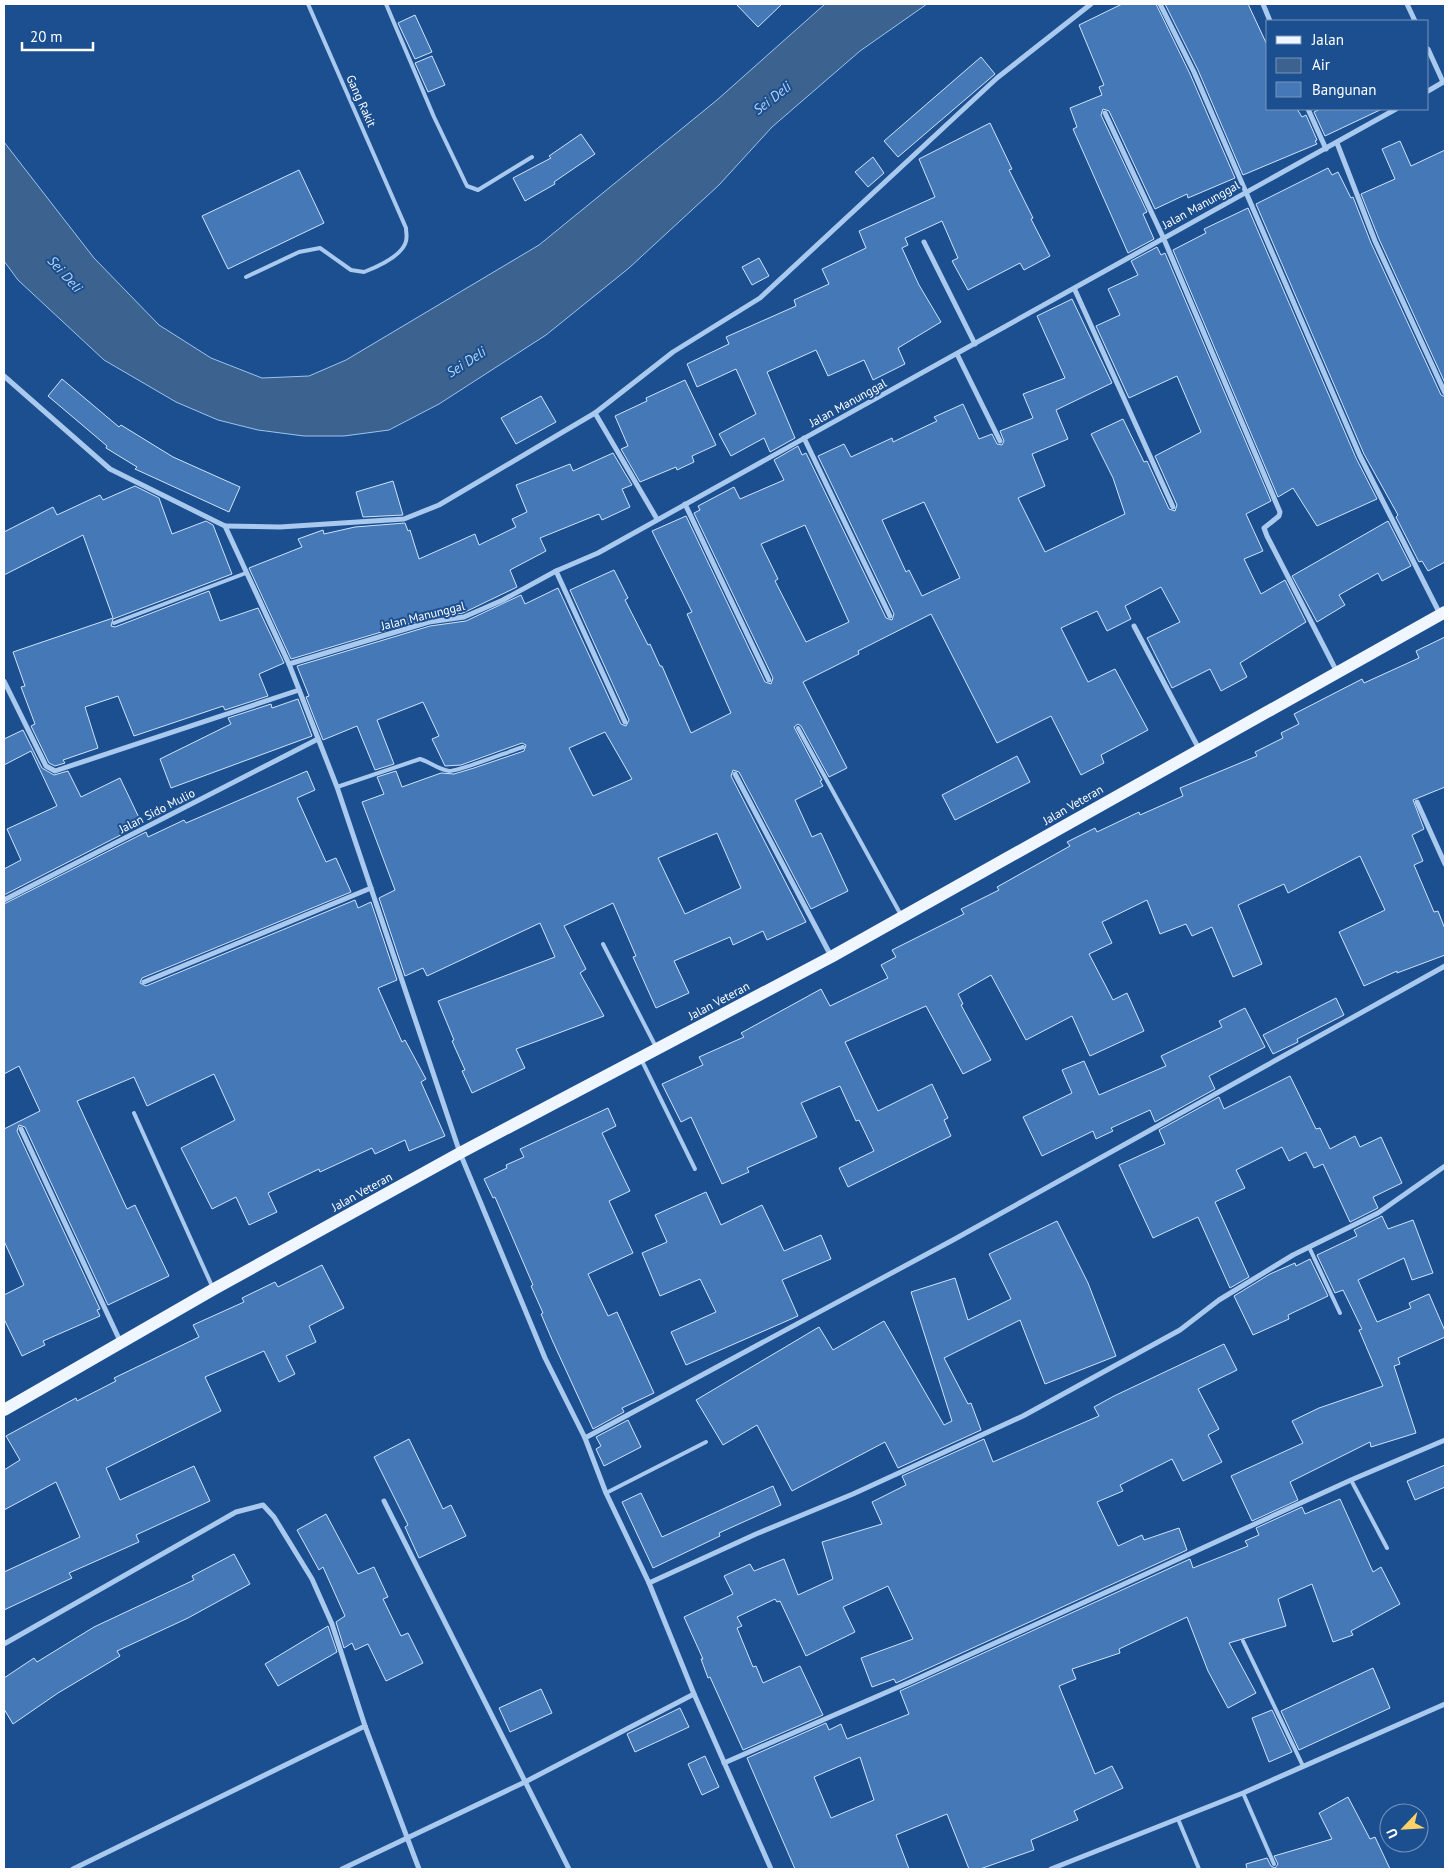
<svg xmlns="http://www.w3.org/2000/svg" width="1449" height="1873" font-family="'PT Sans',sans-serif">
<rect width="100%" height="100%" fill="#1b4f8f"/>
<polygon fill="#3c6290" stroke="#9cc4f0" points="825,4 927,4 860,51 772,127 719,185 629,268 546,335 439,404 389,430 344,436 304,436 258,430 218,420 176,402 104,360 18,280 4,261 4,142 94,258 159,325 211,358 262,378 309,376 346,360 539,245 717,100"/>
<g fill="#4478b7" stroke="#cfe3fa" fill-rule="evenodd">
<polygon points="736,4 782,4 758,27"/>
<polygon points="1122,4 1156,4 1190,74 1235,178 1188,198 1187,194 1155,209 1109,111 1103,109 1101,115 1147,212 1143,214 1154,239 1128,253 1073,129 1077,127 1070,108 1102,95 1099,87 1104,85 1079,25"/>
<polygon points="1165,4 1248,4 1268,47 1268,109 1297,109 1302,117 1306,115 1317,140 1315,141 1317,144 1243,175 1198,70"/>
<polygon points="415,15 432,52 415,59 398,23"/>
<polygon points="432,56 445,85 428,92 415,63"/>
<polygon points="981,57 995,74 898,157 884,141"/>
<polygon points="1320,109 1382,109 1325,136 1314,112"/>
<polygon points="990,123 1012,169 1009,170 1033,218 1031,219 1050,256 1024,270 1020,263 968,290 952,261 958,258 942,221 905,238 908,245 902,248 919,285 941,322 898,348 905,364 873,380 864,360 828,376 816,350 767,372 795,438 770,452 764,438 731,456 719,434 756,414 736,369 697,387 687,364 729,344 726,337 796,306 794,300 829,284 822,269 866,248 859,231 935,197 919,159"/>
<polygon points="581,134 595,154 554,182 555,184 525,201 513,178 551,158 549,156"/>
<polygon points="1400,141 1411,166 1445,150 1445,383 1379,239 1361,194 1395,179 1382,149"/>
<polygon points="873,157 884,173 868,187 855,172"/>
<polygon points="1328,168 1332,175 1338,172 1351,198 1353,197 1371,243 1441,395 1445,397 1445,562 1428,571 1422,561 1419,562 1396,517 1398,515 1364,454 1256,204"/>
<polygon points="299,170 324,223 228,269 202,216"/>
<polygon points="1248,208 1356,458 1377,499 1317,526 1293,488 1278,497 1173,250 1206,233 1204,229"/>
<path d="M1157,247L1161,255L1165,253L1271,501L1246,514L1263,551L1244,559L1261,594L1285,580L1306,622L1240,663L1247,677L1221,691L1210,669L1172,688L1147,638L1180,622L1161,587L1125,606L1131,619L1107,631L1097,611L1061,628L1088,682L1115,669L1148,730L1101,755L1104,763L1081,775L1051,716L997,743L931,614L858,651L859,654L803,682L847,768L829,777L801,726L798,724L794,727L822,780L820,781L823,786L795,800L812,837L821,833L848,891L811,909L739,772L733,770L731,776L806,922L767,940L763,931L733,945L730,937L674,961L689,993L656,1008L633,957L636,956L613,903L564,926L586,969L580,973L604,1016L516,1049L525,1068L472,1093L462,1071L465,1070L452,1041L454,1040L438,1001L555,957L540,923L427,976L423,968L405,976L379,898L395,890L362,802L384,794L377,777L396,771L402,787L441,773L454,774L474,768L524,751L526,745L522,743L461,765L445,766L432,739L439,736L423,702L377,720L394,764L375,770L357,726L323,740L306,697L309,696L297,666L430,626L466,621L521,595L525,604L558,588L621,724L626,726L629,720L570,590L614,570L628,598L625,600L648,645L650,644L660,666H662L691,733L731,713L687,614L692,612L652,531L686,516L765,682L771,684L773,678L694,513L700,510L698,506L734,487L740,499L784,480L774,460L798,446L802,455L806,453L886,618L892,620L894,614L818,456L844,444L851,457L892,438L893,442L937,421L934,417L963,404L979,439L992,434L997,444L1002,445L1004,441L1000,431L1033,418L1023,394L1065,378L1037,316L1072,299L1112,383L1056,410L1068,439L1032,454L1045,486L1018,498L1045,552L1125,514L1113,478L1091,434L1123,419L1144,462L1147,461L1169,509L1175,511L1177,505L1155,456L1201,432L1177,376L1129,398L1096,326L1120,315L1108,289L1138,275L1131,261ZM924,502L960,578L922,596L909,570L906,572L882,520ZM805,525L849,622L806,642L775,581L778,579L761,544ZM605,732L632,779L593,796L569,748ZM717,833L741,888L685,914L658,858Z"/>
<polygon points="759,258 769,276 752,285 742,267"/>
<polygon points="62,379 119,427 121,425 173,457 240,487 229,512 135,469 137,467 106,448 107,446 48,396"/>
<polygon points="685,380 716,445 692,456 694,462 677,470 676,467 640,482 621,449 628,446 615,416 647,401 646,398"/>
<polygon points="541,396 556,422 516,444 501,418"/>
<polygon points="613,453 632,485 622,489 630,507 602,520 599,514 540,538 546,551 510,570 517,587 463,613 428,618 291,659 249,568 302,547 298,539 323,530 324,534 355,527 405,523 408,531 410,530 419,559 475,534 479,545 516,527 512,519 527,512 516,485 570,464 573,471"/>
<polygon points="393,481 403,515 363,517 356,492"/>
<polygon points="135,486 159,498 172,534 206,521 213,525 232,574 113,619 111,626 115,627 209,591 220,621 258,608 284,663 259,674 268,696 225,710 223,706 134,736 118,696 85,707 98,748 63,760 65,763 55,766 49,763 31,726 35,724 21,687 25,686 13,652 113,618 83,535 4,575 4,532 53,507 57,515 100,495 103,500"/>
<polygon points="1388,521 1411,566 1382,581 1378,573 1339,595 1345,605 1317,622 1292,576"/>
<polygon points="1445,637 1445,787 1413,800 1424,829 1412,835 1423,861 1414,865 1434,912 1438,911 1445,929 1445,955 1397,973 1397,971 1364,986 1339,932 1385,910 1360,856 1288,893 1284,884 1238,905 1262,964 1233,977 1212,927 1192,936 1186,924 1160,934 1147,900 1102,922 1112,943 1089,954 1113,1000 1127,993 1144,1031 1090,1056 1072,1016 1026,1040 991,975 958,994 963,1004 961,1005 991,1060 963,1074 926,1006 845,1042 878,1111 932,1084 948,1118 944,1120 951,1136 848,1187 839,1168 874,1151 859,1120 856,1121 840,1086 801,1103 817,1137 747,1168 749,1172 722,1184 691,1117 681,1122 662,1084 703,1065 699,1057 744,1037 741,1033 821,989 830,1006 888,978 881,965 896,957 892,950 964,914 961,909 999,890 997,887 1070,846 1067,842 1095,828 1097,832 1139,812 1140,815 1183,796 1180,788 1257,756 1255,752 1283,738 1281,733 1299,724 1294,714 1362,679 1364,683 1419,658 1416,651"/>
<polygon points="298,699 312,736 171,788 160,759 231,724 228,718 271,704 272,708"/>
<polygon points="23,730 42,768 54,775 68,771 81,797 120,778 142,824 4,895 4,869 21,860 7,829 57,806 31,751 4,765 4,739"/>
<polygon points="1017,756 1030,782 955,820 942,795"/>
<polygon points="307,771 315,790 297,798 326,862 336,858 351,892 142,978 140,983 146,986 355,900 358,908 371,902 397,980 378,988 402,1042 405,1040 426,1079 421,1082 445,1136 409,1151 405,1140 375,1154 372,1148 320,1172 319,1169 268,1193 277,1212 249,1225 236,1197 212,1209 181,1148 235,1120 214,1074 147,1106 134,1077 77,1101 127,1209 135,1205 169,1276 108,1305 25,1127 19,1125 17,1131 100,1309 97,1310 100,1316 43,1341 45,1345 22,1356 4,1319 4,1295 24,1285 4,1241 4,1129 40,1111 19,1066 4,1074 4,904 146,832 148,837 184,820 186,823"/>
<polygon points="1336,998 1344,1015 1297,1039 1298,1042 1273,1054 1263,1035"/>
<polygon points="1245,1008 1265,1047 1209,1076 1215,1089 1155,1122 1150,1110 1111,1128 1113,1131 1096,1139 1093,1131 1042,1156 1023,1117 1072,1093 1062,1070 1084,1061 1099,1095 1166,1066 1161,1056 1222,1027 1219,1021"/>
<polygon points="1290,1076 1316,1129 1320,1128 1330,1149 1355,1136 1360,1147 1381,1137 1402,1183 1373,1197 1378,1208 1350,1222 1323,1164 1314,1168 1306,1152 1289,1161 1282,1147 1236,1170 1245,1188 1215,1202 1249,1277 1230,1288 1198,1217 1153,1238 1119,1165 1165,1144 1159,1130 1219,1097 1224,1109"/>
<polygon points="608,1108 616,1126 602,1133 630,1191 609,1201 633,1253 588,1274 608,1316 617,1312 654,1393 622,1408 624,1412 593,1429 553,1342 541,1314 543,1313 531,1286 533,1285 495,1197 493,1198 484,1179 507,1168 506,1165 524,1157 520,1149"/>
<polygon points="706,1192 721,1225 762,1205 784,1251 821,1235 831,1259 782,1280 798,1316 686,1365 671,1332 716,1312 700,1279 660,1296 642,1253 667,1242 655,1215"/>
<polygon points="1382,1216 1388,1229 1413,1220 1433,1273 1412,1280 1404,1258 1358,1280 1377,1322 1411,1308 1409,1303 1429,1294 1445,1331 1445,1337 1398,1358 1400,1364 1394,1366 1416,1433 1371,1447 1370,1442 1290,1482 1298,1500 1252,1521 1231,1476 1303,1443 1292,1421 1319,1408 1383,1386 1359,1330 1362,1329 1343,1290 1335,1293 1317,1255 1357,1236 1354,1230"/>
<polygon points="1057,1221 1088,1283 1116,1356 1045,1384 1020,1320 944,1358 968,1404 971,1403 981,1430 898,1468 885,1442 792,1491 757,1425 723,1445 696,1400 819,1327 833,1350 884,1321 944,1425 952,1421 911,1292 955,1278 968,1320 1011,1299 989,1254"/>
<polygon points="1310,1259 1328,1296 1288,1315 1289,1319 1253,1335 1234,1296 1270,1274 1295,1263 1296,1266"/>
<polygon points="322,1265 344,1308 309,1326 316,1342 286,1356 295,1374 279,1382 264,1351 205,1377 221,1411 106,1468 120,1500 194,1466 210,1501 136,1535 139,1542 69,1573 72,1578 4,1610 4,1572 80,1537 56,1482 4,1510 4,1470 20,1460 6,1436 76,1398 77,1401 116,1381 114,1378 199,1337 193,1325 244,1302 242,1298 275,1282 278,1287"/>
<polygon points="1224,1344 1237,1370 1198,1389 1219,1429 1208,1435 1222,1462 1183,1481 1172,1459 1120,1485 1123,1491 1097,1502 1118,1546 1142,1535 1144,1540 1179,1528 1187,1550 896,1683 894,1679 872,1687 861,1658 913,1639 888,1586 843,1607 855,1632 806,1656 780,1601 777,1602 775,1599 737,1617 742,1626 737,1628 753,1667 756,1666 763,1683 800,1666 823,1715 743,1750 710,1677 708,1678 701,1659 703,1659 684,1617 733,1594 724,1576 750,1564 754,1571 784,1559 798,1595 833,1579 822,1542 882,1524 872,1502 906,1485 902,1476 984,1439 993,1462 1099,1416 1094,1407 1114,1396"/>
<polygon points="628,1420 641,1447 604,1466 596,1449 601,1446 596,1437"/>
<polygon points="409,1439 443,1509 451,1505 466,1536 419,1558 405,1527 408,1525 374,1457"/>
<polygon points="1445,1465 1445,1487 1415,1500 1407,1481"/>
<polygon points="773,1486 781,1505 719,1533 720,1536 653,1568 622,1502 641,1493 662,1537"/>
<path d="M1340,1499L1373,1572L1381,1567L1400,1604L1351,1631L1353,1635L1333,1642L1312,1584L1278,1599L1286,1626L1229,1643L1256,1693L1228,1708L1208,1671L1187,1617L1119,1649L1120,1653L1072,1669L1076,1679L1059,1686L1095,1774L1112,1766L1123,1788L1074,1811L1078,1820L1031,1840L1034,1850L980,1869H969L947,1814L896,1835L909,1869H795L747,1758L826,1723L829,1730L841,1724L847,1739L909,1714L900,1691L1190,1559L1193,1568L1248,1546L1245,1541L1259,1535L1256,1528L1302,1507L1305,1514ZM860,1757L874,1800L831,1818L814,1777Z"/>
<polygon points="326,1514 358,1574 374,1567 388,1597 383,1599 401,1636 408,1633 423,1663 386,1681 368,1644 355,1650 352,1643 344,1648 336,1622 345,1616 323,1567 319,1570 297,1530"/>
<polygon points="234,1554 250,1584 188,1618 117,1651 120,1656 58,1693 13,1724 4,1709 4,1678 34,1658 37,1662 94,1627 194,1580 192,1576"/>
<polygon points="328,1626 337,1652 278,1686 265,1664"/>
<polygon points="1373,1668 1390,1708 1299,1750 1281,1711"/>
<polygon points="541,1689 552,1713 510,1732 499,1708"/>
<polygon points="680,1708 689,1727 635,1752 627,1734"/>
<polygon points="1272,1710 1292,1752 1269,1762 1252,1718"/>
<polygon points="705,1756 719,1787 702,1795 688,1764"/>
<polygon points="1348,1797 1370,1839 1375,1837 1390,1869 1247,1869 1246,1864 1267,1858 1271,1866 1275,1868 1278,1864 1274,1856 1332,1839 1319,1813"/>
</g>
<g fill="none" stroke-linecap="round" stroke-linejoin="round">
<g stroke="#a9c9ee" stroke-width="4">
<polyline points="386,4 434,117 467,186 478,190 532,157"/>
<path d="M246,277L299,252L320,248L351,270L364,272C377,267 399,257 405,244C408,239 406,233 406,228L308,4"/>
<polyline points="114,623 246,573"/>
<polyline points="798,728 901,915"/>
<path d="M337,787L420,759C430,762 439,770 449,771C457,772 510,751 523,747"/>
<polyline points="603,944 656,1047"/>
<polyline points="641,1059 695,1169"/>
<polyline points="134,1113 212,1286"/>
<polyline points="1309,1247 1340,1313"/>
<polyline points="1351,1480 1387,1548"/>
<polyline points="606,1493 706,1442"/>
<polyline points="1243,1641 1303,1766"/>
<polyline points="1243,1793 1274,1864"/>
<polyline points="1178,1819 1199,1869"/>
</g>
<g stroke="#a9c9ee" stroke-width="5">
<polyline points="1160,4 1194,72 1360,456 1440,614"/>
<polyline points="1263,4 1270,21"/>
<polyline points="1407,4 1415,21"/>
<polyline points="1428,49 1443,82"/>
<polyline points="1428,91 1445,81"/>
<polyline points="1308,109 1326,149"/>
<polyline points="1105,113 1163,237 1280,512 1279,516 1264,528 1267,536 1337,672"/>
<polyline points="1337,143 1375,241 1445,393"/>
<polyline points="924,242 975,344"/>
<polyline points="1075,290 1173,507"/>
<polyline points="957,354 1000,441"/>
<polyline points="4,376 110,469 225,526 289,664 337,787 460,1153 545,1358 585,1438 606,1493 649,1583 694,1694 771,1869"/>
<polyline points="595,413 657,519"/>
<polyline points="804,438 890,616"/>
<polyline points="685,504 769,680"/>
<polyline points="225,526 280,527 404,519 439,505 595,413 673,352 760,298 997,78 1091,4"/>
<polyline points="556,571 625,722"/>
<polyline points="1134,626 1199,749"/>
<polyline points="289,664 429,622 464,617 503,600 556,571 598,553 1396,109"/>
<polyline points="4,681 46,766 55,771 299,690"/>
<polyline points="735,774 831,956"/>
<polyline points="1417,802 1445,864"/>
<polyline points="4,900 318,739"/>
<polyline points="144,982 371,888"/>
<polyline points="21,1129 121,1343"/>
<polyline points="585,1438 953,1240 1445,966"/>
<polyline points="384,1501 569,1869"/>
<polyline points="649,1583 756,1534 853,1494 1023,1416 1180,1330 1219,1300 1293,1255 1378,1213 1445,1166"/>
<polyline points="4,1644 236,1512 263,1505 274,1517 312,1579 332,1624 365,1726 419,1869"/>
<polyline points="724,1763 910,1682 1351,1480 1445,1440"/>
<polyline points="73,1869 365,1726"/>
<polyline points="342,1869 525,1782 694,1694"/>
<polyline points="1051,1869 1243,1793 1445,1704"/>
</g>
<polyline stroke="#f0f6ff" stroke-width="12" points="4,1410 214,1289 460,1153 831,957 1445,612"/>
</g>
<g text-anchor="middle" stroke-width="4" stroke-linejoin="round" paint-order="stroke">
<g font-size="12" fill="#fff" stroke="#1b4f8f">
<text transform="translate(361 101) rotate(66)" y="4">Gang Rakit</text>
<text transform="translate(1201 205) rotate(-29)" y="4">Jalan Manunggal</text>
<text transform="translate(848 403) rotate(-29)" y="4">Jalan Manunggal</text>
<text transform="translate(423 616) rotate(-14)" y="4">Jalan Manunggal</text>
<text transform="translate(1073 805) rotate(-30)" y="4">Jalan Veteran</text>
<text transform="translate(157 811) rotate(-27)" y="4">Jalan Sido Mulio</text>
<text transform="translate(719 1001) rotate(-28)" y="4">Jalan Veteran</text>
<text transform="translate(362 1192) rotate(-29)" y="4">Jalan Veteran</text>
</g>
<g font-size="14" font-style="italic" fill="#b5d3f5" stroke="#1b4f8f">
<text transform="translate(772 98) rotate(-38)" y="5">Sei Deli</text>
<text transform="translate(65 274) rotate(48)" y="5">Sei Deli</text>
<text transform="translate(466 362) rotate(-33)" y="5">Sei Deli</text>
</g>
</g>
<rect width="1449" height="1873" fill="none" stroke="#ffffff" stroke-width="10"/>
<rect x="1266" y="20" width="162" height="90" fill="#1b4f8f" stroke="#7695bc"/>
<rect x="1276" y="36" width="25" height="8" fill="#f0f6ff" stroke="#7695bc"/>
<text x="1312" y="45" font-size="15" fill="#ffffff">Jalan</text>
<rect x="1276" y="58" width="25" height="15" fill="#3c6290" stroke="#7695bc"/>
<text x="1312" y="70" font-size="15" fill="#ffffff">Air</text>
<rect x="1276" y="82" width="25" height="15" fill="#4478b7" stroke="#7695bc"/>
<text x="1312" y="95" font-size="15" fill="#ffffff">Bangunan</text>
<g transform="translate(1404 1828) rotate(245)"><circle r="24" fill="#1b4f8f" stroke="#7695bc"/>
<path d="M0-4L9 19L0 12L-9 19Z" fill="#ffd166"/>
<text y="-8" font-size="14" font-weight="bold" text-anchor="middle" fill="#ffffff">U</text>
</g>
<path d="M22 42v8h71v-8" fill="none" stroke="#ffffff" stroke-width="2.5"/>
<text x="30" y="42" font-size="15" fill="#ffffff" stroke="#1b4f8f" stroke-width="4" paint-order="stroke">20 m</text>
</svg>
